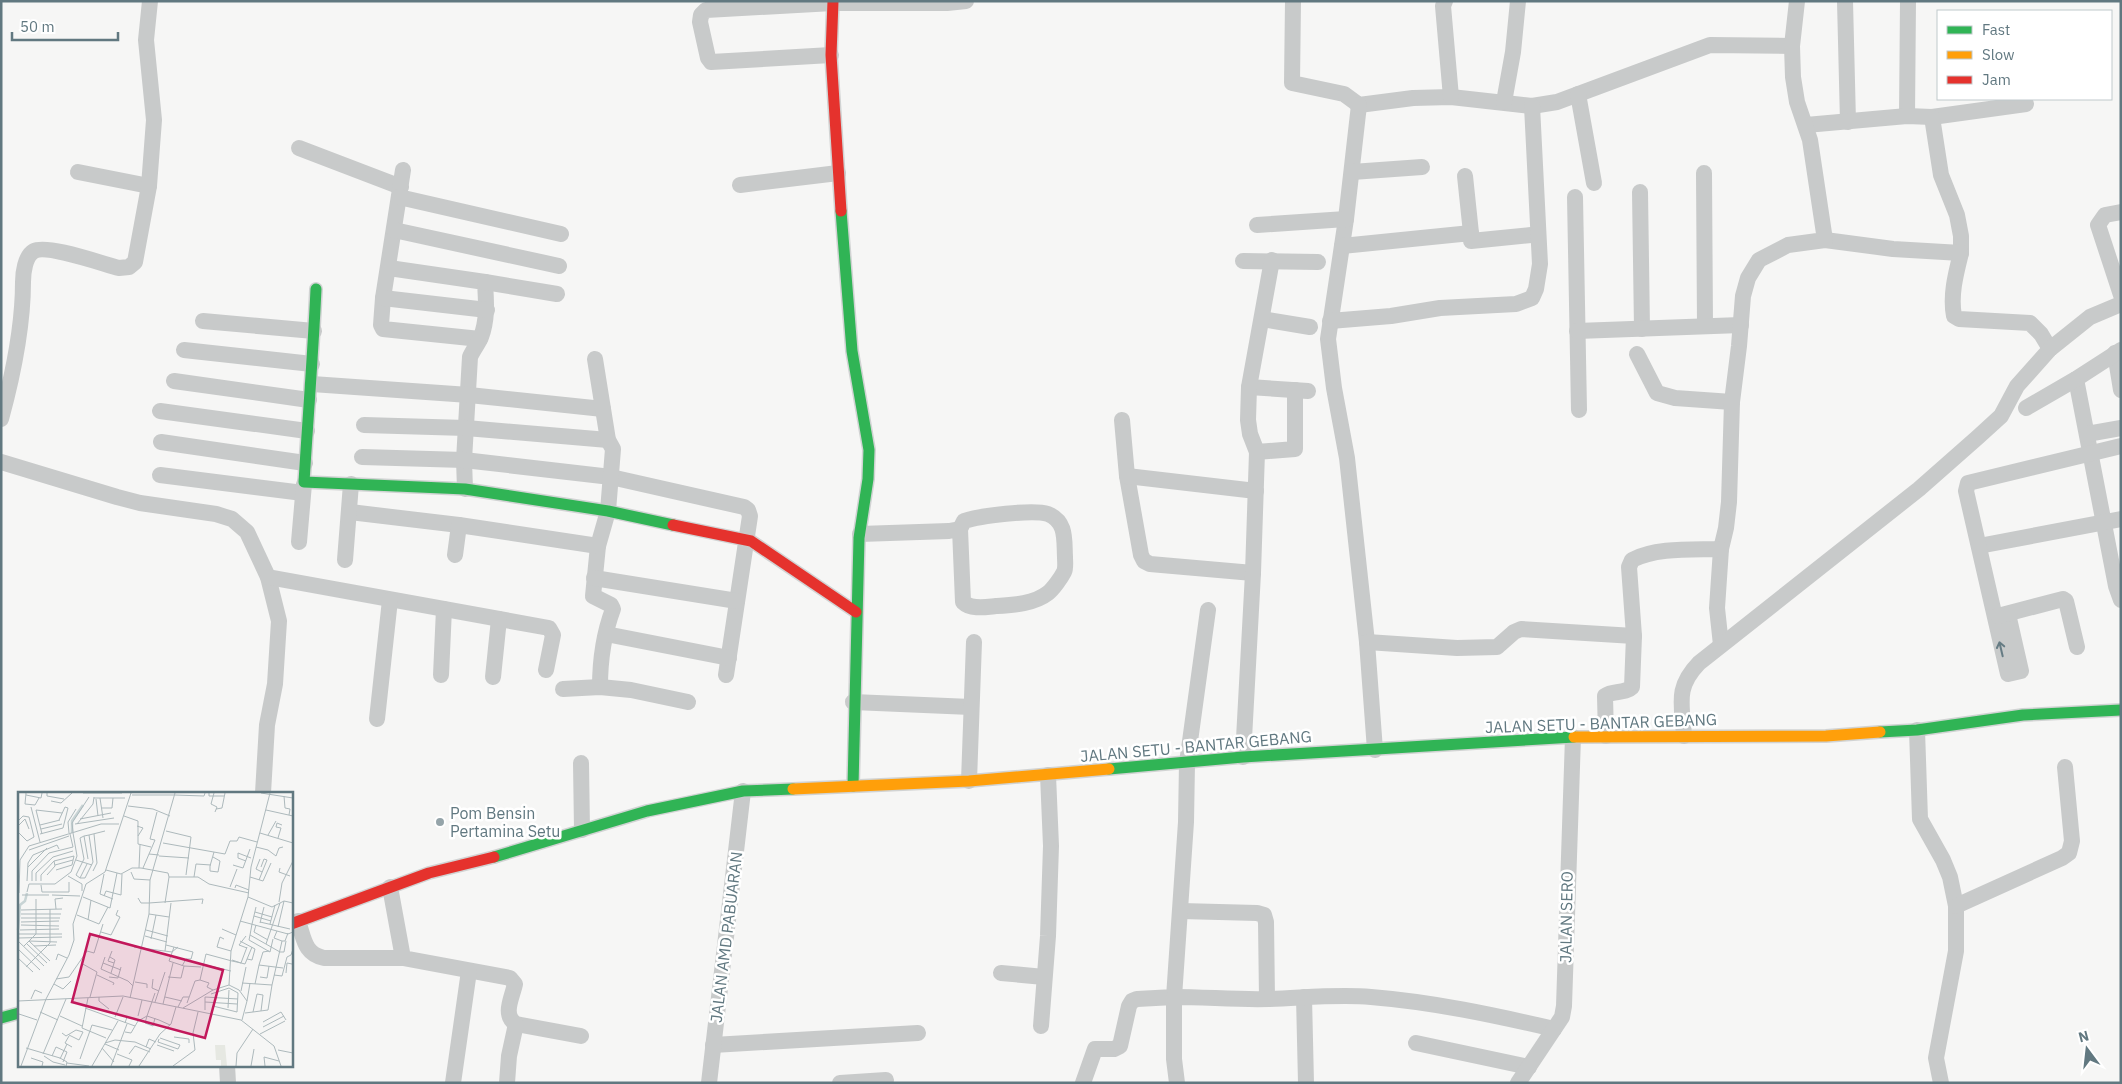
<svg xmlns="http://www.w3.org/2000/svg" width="2122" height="1084" font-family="'IBM Plex Sans',sans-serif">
<rect width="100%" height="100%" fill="#f6f6f5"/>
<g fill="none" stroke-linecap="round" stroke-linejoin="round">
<defs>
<g id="fast">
<polyline points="841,211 852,351 869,450 868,479 859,538 853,786"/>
<path d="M316,289C313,354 308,417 304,482L465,489L608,511L673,525"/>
<polyline points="1880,732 1917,730 2023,715 2121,710"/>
<polyline points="1109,769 1243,757 1574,737"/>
<polyline points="494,857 647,811 743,791 793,789"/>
<polyline points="1,1018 19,1013"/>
</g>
<g id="slow">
<polyline points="1574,737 1826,736 1880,732"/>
<polyline points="793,789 969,781 1109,769"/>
</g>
<g id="jam">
<polyline points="833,1 831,55 841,211"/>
<polyline points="673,525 751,541 856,612"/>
<polyline points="291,924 429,873 494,857"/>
</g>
</defs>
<use href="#fast" stroke="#d1d3d3" stroke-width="14"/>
<use href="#slow" stroke="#d1d3d3" stroke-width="14"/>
<use href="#jam" stroke="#d1d3d3" stroke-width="14"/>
<g stroke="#c8caca" stroke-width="16">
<polyline points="1293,1 1292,83 1344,94 1359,105 1413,98 1451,97 1532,106 1557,102 1710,45 1792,46"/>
<polyline points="1445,1 1443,6 1451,97"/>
<polyline points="1845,1 1848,122"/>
<polyline points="831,55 711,62 708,58 700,22 701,15 706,10 833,3 947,3 966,1"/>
<polyline points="1578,94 1594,183"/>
<polyline points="1504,102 1513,52 1518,1"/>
<polyline points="1359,105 1346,219 1328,339 1334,388 1347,458 1367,642 1375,750"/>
<polyline points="1907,116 1908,1"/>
<polyline points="1932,117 2026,104"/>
<polyline points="1806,125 1907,116 1932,117 1941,175 1957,215 1961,236 1961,253"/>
<polyline points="299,148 401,187"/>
<polyline points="403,170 383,298 381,325 383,329 480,339"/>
<polyline points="78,172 149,186"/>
<polyline points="1352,172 1422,167"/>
<polyline points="1704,173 1705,326"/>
<polyline points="1465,176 1471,233"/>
<polyline points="740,185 838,173"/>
<polyline points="1640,192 1642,329"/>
<polyline points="399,197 561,234"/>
<polyline points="1575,197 1579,410"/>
<polyline points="2121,212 2105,215 2098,225 2121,295"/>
<polyline points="1257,225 1346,219"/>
<polyline points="394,230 559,266"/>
<path d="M1825,240L1893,249L1961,253C1956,273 1950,295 1954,316L1959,319L2030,323L2041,334L2050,349"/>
<polyline points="1342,246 1471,233 1471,241 1531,235"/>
<polyline points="1243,261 1318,262"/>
<path d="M389,268L485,282C486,301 488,318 481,337C478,344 473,350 470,357L464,460L465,489"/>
<polyline points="485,282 557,294"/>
<polyline points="383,298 487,310"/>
<polyline points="1262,319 1310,327"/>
<polyline points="203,321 314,331"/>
<polyline points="1330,321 1391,316 1440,308 1516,304 1532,298 1536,289 1540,264 1532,106"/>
<polyline points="1577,331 1741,325"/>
<polyline points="184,350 312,364"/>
<polyline points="2115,353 2121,390"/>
<polyline points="1637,354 1657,393 1675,398 1732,402"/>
<polyline points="2076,379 2116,586 2121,600"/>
<polyline points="174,381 309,400"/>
<polyline points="312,384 469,395 603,409"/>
<polyline points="1249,387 1308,391"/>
<polyline points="2026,408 2076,379 2121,350"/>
<polyline points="160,411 307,431"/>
<path d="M1,419C13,375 23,327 23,282C23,273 25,256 34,251C47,244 103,264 119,268L129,267L135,262L149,186L154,120L146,40L150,1"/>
<polyline points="1122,420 1127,476 1141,555 1144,561 1150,564 1253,573"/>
<polyline points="364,425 466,428 608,440"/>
<polyline points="2087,434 2121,428"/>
<polyline points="161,442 305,463"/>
<polyline points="1257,452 1295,449 1295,390"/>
<polyline points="362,457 464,460 611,477 744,507 748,510 750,516 726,675"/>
<polyline points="1,462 117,497 140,503 216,514 232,519 247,532 268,577 279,621 275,684 267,725 263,793"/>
<polyline points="160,475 303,493"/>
<polyline points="1127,476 1256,491"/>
<polyline points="350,512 459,525"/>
<path d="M860,534L949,531L960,529L964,521C979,516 1033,509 1048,514C1067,522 1064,540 1065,557C1065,562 1066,568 1064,572C1061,578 1053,589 1048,593C1034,604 1013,605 996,606C986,607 971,610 963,602L960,529"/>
<polyline points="299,542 304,484"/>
<path d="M598,546L593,596L611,605L613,609C604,633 600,661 600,687"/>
<polyline points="1979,546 2121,519"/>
<polyline points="455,555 459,525 598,546 608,511 613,449 608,440 595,359"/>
<polyline points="345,560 351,484"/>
<polyline points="268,577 549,628 553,635 546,670"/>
<polyline points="594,578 737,601"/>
<polyline points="2008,614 2021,671 2008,674 1966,491 1968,483 2121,446"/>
<polyline points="1998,616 2063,599 2066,601 2077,647"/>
<polyline points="606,634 729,658"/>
<polyline points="1367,642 1457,648 1497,647 1514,632 1521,629 1634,636"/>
<polyline points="1721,645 1717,608 1721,549 1726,528 1729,502 1732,402 1739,346 1743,296 1748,278 1759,260 1788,245 1825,240 1810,140 1797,102 1793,77 1792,46 1797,1"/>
<polyline points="441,675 444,609"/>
<polyline points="493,677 499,619"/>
<polyline points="563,689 600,687 631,690 688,702"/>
<polyline points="853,702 971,707"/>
<polyline points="377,719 390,600"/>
<polyline points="1917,730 1920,819 1943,860 1950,877 1956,906 1956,951 1936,1058 1941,1083"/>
<path d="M1606,736L1605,696C1613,690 1625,694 1632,687L1634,636L1629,567L1632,560C1657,547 1693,550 1721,549"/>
<path d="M1684,736C1682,703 1675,688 1699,663L1919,489L1978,437L2001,416L2017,386L2050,349L2090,317L2121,304"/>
<polyline points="1243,757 1253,573 1257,452 1250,434 1248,420 1249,387 1272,260"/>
<polyline points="581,763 582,830"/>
<polyline points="969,781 974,642"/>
<path d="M390,887L403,958L510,978L515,984C512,998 502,1015 516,1024L581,1036"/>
<polyline points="1956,906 2062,858 2069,853 2072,841 2065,767"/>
<polyline points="1181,911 1257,913 1264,915 1266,922 1267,999"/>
<path d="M298,921C304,938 304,954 324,958H403"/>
<polyline points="1001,973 1044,977"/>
<polyline points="1304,997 1306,1083"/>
<polyline points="1041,1026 1048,936 1051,846 1048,775"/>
<polyline points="1416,1043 1529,1067"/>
<polyline points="713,1045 918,1033"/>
<polyline points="227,1065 228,1083"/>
<polyline points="453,1083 469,971"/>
<polyline points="507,1083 509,1056 516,1024"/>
<polyline points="709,1083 743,791"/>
<polyline points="840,1083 886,1080 885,1083"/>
<polyline points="1083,1083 1095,1049 1114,1049 1120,1046 1129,1006 1132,1001 1137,999 1174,997 1186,822 1187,763 1208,610"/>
<path d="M1177,1083L1174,1059V997C1206,997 1238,1000 1269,999C1303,998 1337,994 1371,997C1433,1002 1494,1015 1554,1029"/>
<polyline points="1518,1083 1562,1017 1564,1006 1573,737"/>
</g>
<use href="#fast" stroke="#30b455" stroke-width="11"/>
<use href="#slow" stroke="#ff9f0a" stroke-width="11"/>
<use href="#jam" stroke="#e5322d" stroke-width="11"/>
</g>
<defs><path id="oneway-shaft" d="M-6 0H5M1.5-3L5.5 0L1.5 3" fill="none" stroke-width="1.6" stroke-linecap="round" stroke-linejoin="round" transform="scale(1.25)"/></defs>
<use stroke="#667c84" href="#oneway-shaft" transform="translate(2001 649) rotate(-103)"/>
<circle fill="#95a4a9" stroke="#fff" stroke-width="2" cx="440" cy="822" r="5"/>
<g text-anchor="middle" stroke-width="5" stroke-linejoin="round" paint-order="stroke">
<g font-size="16" fill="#617880" stroke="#fff">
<text transform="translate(1601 723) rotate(-2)" y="6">JALAN SETU - BANTAR GEBANG</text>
<text transform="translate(1196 746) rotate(-5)" y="6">JALAN SETU - BANTAR GEBANG</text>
<text transform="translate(1566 917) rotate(-89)" y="6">JALAN SERO</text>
<text transform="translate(726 937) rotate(-83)" y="6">JALAN AMD PABUARAN</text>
</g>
<g font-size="16" fill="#617880" stroke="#fff" text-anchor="start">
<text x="450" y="819">Pom Bensin<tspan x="450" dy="18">Pertamina Setu</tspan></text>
</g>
</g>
<g transform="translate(18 792)">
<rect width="275" height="275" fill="#f6f6f5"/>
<path d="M197,253H207L209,274H203V268H198Z" fill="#e6e8e2"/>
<path fill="none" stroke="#c8d4d5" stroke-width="2.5" d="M54,41V29L65,13M0,138L2,113L7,109L9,101"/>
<path fill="none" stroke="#adb9bc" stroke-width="1" d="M8,1L7,12L17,13L21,6M29,1V4L46,7M65,1H104M191,1V4H206M196,1L193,12L199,15L197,20M243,1L275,6M8,3L23,6L24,1M114,3H157M157,3L186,4L187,1M266,4L267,16L272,17L271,23M76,6H107M82,6L85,26M78,7L80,24M33,9L43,11L54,1M110,14L135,17L152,24M13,15L22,50M84,16H94L95,6M198,17L204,16L207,1M248,18L275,24M106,24L120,29V52L133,55M62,27L93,21M41,28L47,15L50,16L45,36M0,29L5,24L11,25L16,45L9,49L0,40M57,32L96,26M59,32L75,12L76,5M22,33L42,28M0,34L7,27L11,37M119,34L125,36L120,44M23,37L44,32M148,39L173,45M55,40L54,31L71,5M51,41L50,30L58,17M242,41L275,51M22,42L45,36M24,42L18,18L44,21M71,43L87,39M250,43L258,29M66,44L70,67M260,46L263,36L258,35L259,31L264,33M137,48L132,47L139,20M137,48L131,62L141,63M145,51L207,62L212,49H219L221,45L239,50M238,55L250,58L258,64L261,56L265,55M11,58L51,44M141,64L171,66M195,65L202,69L200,80L192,79V74L196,60M242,67L238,77L244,80M58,68L74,73M228,69L220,66V61L233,66M37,73L55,68M215,73L225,76L232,57M10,75L29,56M121,76L122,53M125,76L131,62M262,76L261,80L272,84M38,78L54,73L56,64M88,78L103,82L114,76H123L150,81L151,85H180L191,92L231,101M75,79L79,71L76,42M113,80L116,87L132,88M86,82L82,102L95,107M29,83L37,74L36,69M168,83L173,45M50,84L64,92V99M176,85L178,72L193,73M232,85L245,89L253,71M62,86H67L75,70L71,43L66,44M62,86L58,83L66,67L62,46L66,44M62,86L69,72M241,88L249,68L246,67L243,75M9,89L10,71L15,63L39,53L41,57M14,89V79L31,61L55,55L52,42M18,89V81L35,65L55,59M23,89V83L36,69L56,64M23,93L24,100H51V90M212,95L219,77M217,96L218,93L231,98M9,100L11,92H37L53,80L59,64L55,41M1,101L2,68L11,54L83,32H101M4,103H31M34,103L62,104M86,104L88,99L103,103L104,82M65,105L92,116L99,81M230,105L254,115L266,109L275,111M120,106L123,111H131L185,107L184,112M261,110L264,91L275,69M147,111L151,85M38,117L37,107L45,106M3,118L44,117M237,120L254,125M3,122H43M131,122L151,125M59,123L81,132L90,115M236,124L253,129M3,126H42M70,128L73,108M222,129L270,142L275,140M3,130L41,129M242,130L272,137M242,131L246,115M234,132L232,143L262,160H266L268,149M234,132L238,115M252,132L257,113M3,133L41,134M238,133L236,140L250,148M260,135L266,109M204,137L218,143M2,138L41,137M128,138L150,144M259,139L256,146L264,149M83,140L93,143L102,125L98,123L100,118M0,142H44M232,143L231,148L252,160L255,147M127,144L149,150M228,144L221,153L229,156M0,146L44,145M133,147L138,123M206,147L202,145L199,155L213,159M0,149L26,174M222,149L237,157L234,168L229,167M9,152L29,171M248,152L262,111M148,153L175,160L173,167H168L164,174M6,154L18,142V107M16,154L38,153M116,155L154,160L160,155M156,155L151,169L166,174L183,175M0,157L22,178M94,159L90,169L96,171M147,159L153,111M87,165L83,177L110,189L115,194M92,165L97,168L93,181M0,166L15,180M38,168L40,162L49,166M214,168L223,171L214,169M32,169L11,149L39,150M63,171L79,180L72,205M85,171L103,178M223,171L227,172L234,155M223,171L229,155M184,172L213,179M241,173L245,160L251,159M8,175L32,151V117M268,181L269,171L274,172M79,183L96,191L95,193M256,183L264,184L269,165L273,163L275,157M91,185L100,186L103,175M150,185L163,186L166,174M242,185L249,186L251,174M38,187L51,185L69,159L76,161L85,132M135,187L134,196L141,199M182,188L191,191L189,195L195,198M117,190L129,192V196M224,191L254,193L264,149H267L270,141M36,192L45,197L53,189M237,192L241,173L265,176M211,193L221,198L229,209L224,228M223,199L228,175M193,202L211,196L220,201L219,220L195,214M81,205V209L91,217M147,205L164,209M70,206L64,236L88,246M112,206L131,122L132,88L157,1M13,207L17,198L24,201M28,207L51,163L56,148L55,132L68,92L87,80L113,1M0,209L105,204L223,228L256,254L263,274M229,209L232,191M137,210L147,180M187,210L219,212M169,211L177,189L182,188L188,162L214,169M145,212L155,171M160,215L165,205H171M67,216L117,234M165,216L195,198L211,193L213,159L230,105L233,75L252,1M210,216L211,198M187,218V205L220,207M22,220L40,228M235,220L250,218L254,193M227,221L235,220L239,202L245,203L243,219M98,222L109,225L107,231M0,224L1,222L19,228M42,224L64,234M120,224L124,208M97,225L105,205M137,226L135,234L127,231L129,224L141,228L152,233M245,230L263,220L268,228M74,233L94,238M245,235L266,224M107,240L113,241L120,229L129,224L137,201M44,241L48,244L58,238L65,240L61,248L51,243M242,242L267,229M51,244L47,251L54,255M156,245L171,247V251M141,247L140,250L160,257L162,253L142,246M87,251L97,248L117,250L133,257M87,252L101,258M139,253L156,259M128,255L131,247L138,250M8,256L42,266L49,270L48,274M84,256L96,270M260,258L275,261M25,262L48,207M99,262L114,268L111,274M111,262L117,254L132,260M26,264L35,270L47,273M34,264L38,255L49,260L45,270M13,266L25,270L24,274M42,267L49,252M62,267L74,233M49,271L71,274M3,274L28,207M74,274L100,229M93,274L109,232M121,274L142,242L153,232L158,215M155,274L177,258L175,241L180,220M218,274L219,261L235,237M233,274L236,257M247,274L246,265L261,269"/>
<path fill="#c2185b" fill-opacity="0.15" stroke="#c2185b" stroke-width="2.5" d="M72,142L205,178L187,246L54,210Z"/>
<rect width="275" height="275" fill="none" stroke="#617880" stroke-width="2.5"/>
</g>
<rect width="2122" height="1084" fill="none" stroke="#617880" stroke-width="5"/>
<rect x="1937" y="10" width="175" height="90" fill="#ffffff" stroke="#c0c9cc"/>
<rect x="1947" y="26" width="25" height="8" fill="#30b455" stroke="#c0c9cc"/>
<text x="1982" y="35" font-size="15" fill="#617880">Fast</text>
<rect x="1947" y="51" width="25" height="8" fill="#ff9f0a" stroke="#c0c9cc"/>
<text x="1982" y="60" font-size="15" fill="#617880">Slow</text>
<rect x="1947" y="76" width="25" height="8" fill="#e5322d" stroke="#c0c9cc"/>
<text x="1982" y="85" font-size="15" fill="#617880">Jam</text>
<g transform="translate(2087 1049) rotate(345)" stroke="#ffffff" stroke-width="4" paint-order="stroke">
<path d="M0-4L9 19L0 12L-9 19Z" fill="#617880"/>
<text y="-8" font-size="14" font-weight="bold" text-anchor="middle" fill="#617880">N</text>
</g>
<path d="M12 32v8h106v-8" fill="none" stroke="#617880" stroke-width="2.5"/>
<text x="20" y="32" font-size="15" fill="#617880" stroke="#ffffff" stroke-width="4" paint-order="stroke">50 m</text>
</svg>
